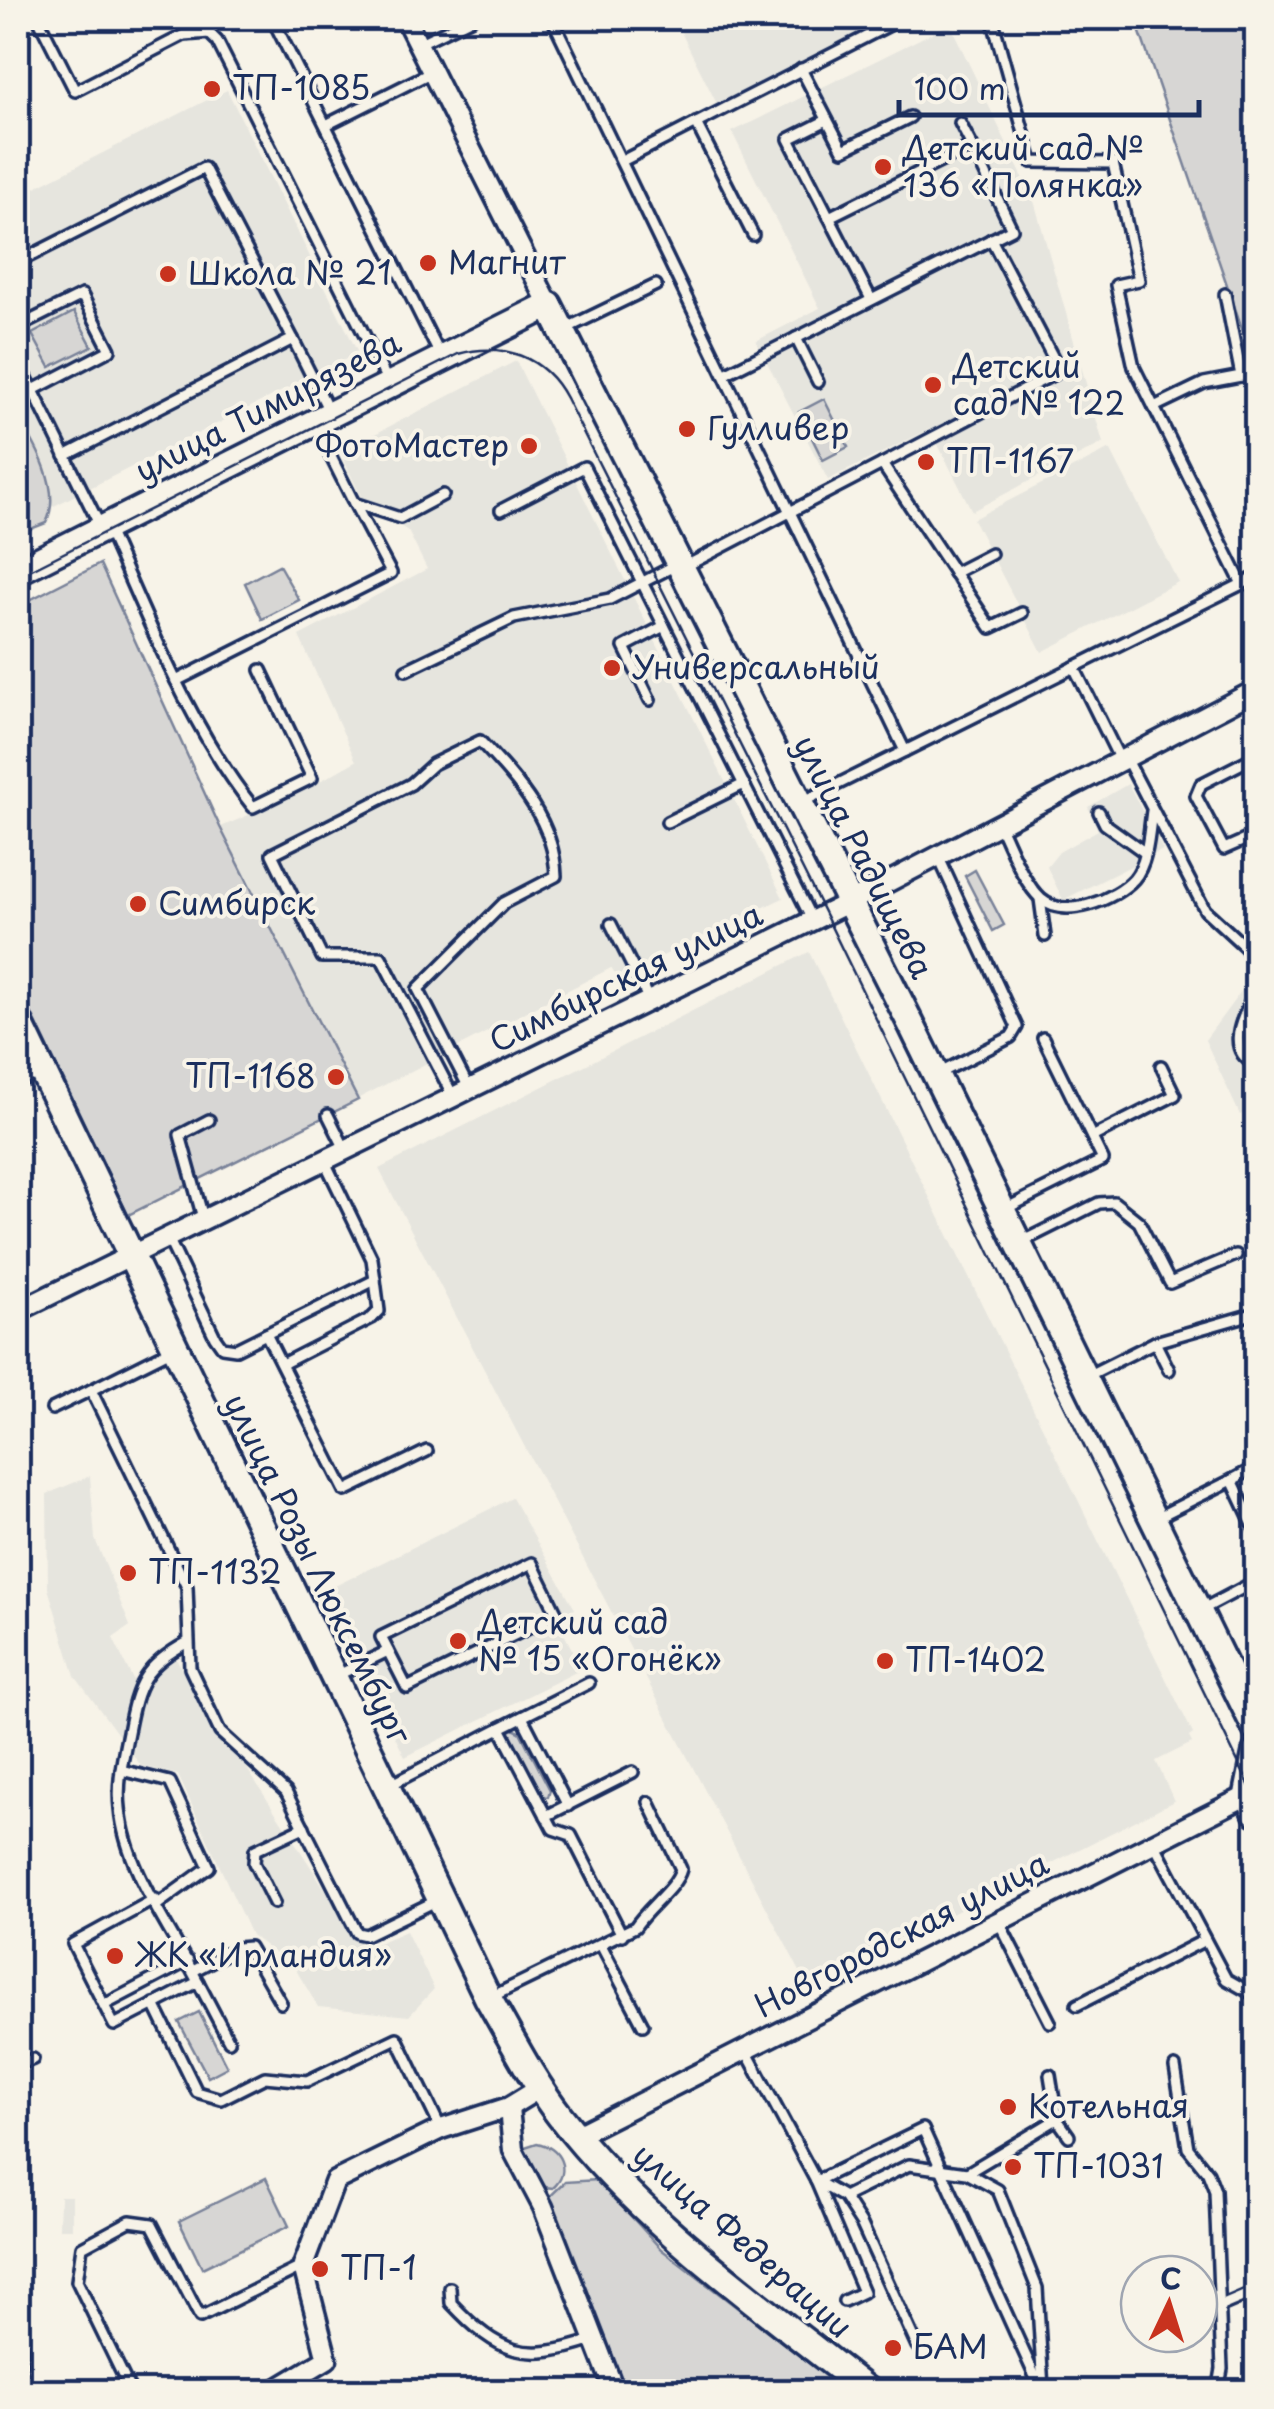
<svg xmlns="http://www.w3.org/2000/svg" width="1274" height="2409" font-family="'Playpen Sans',sans-serif">
<rect width="100%" height="100%" fill="#f7f3e8"/>
<filter id="ink" filterUnits="userSpaceOnUse"><feTurbulence type="fractalNoise" baseFrequency=".01" numOctaves="2"/><feDisplacementMap in="SourceGraphic" scale="20" xChannelSelector="R" yChannelSelector="G"/><feConvolveMatrix kernelMatrix="1 2 1 2 8 2 1 2 1" color-interpolation-filters="sRGB"/></filter>
<g filter="url(#ink)">
<g fill="#e6e5de">
<polygon points="674,18 888,18 717,104"/>
<polygon points="950,24 1034,201 1103,443 972,511 930,429 828,480 756,341 820,308 732,132"/>
<polygon points="227,90 358,353 34,516 18,484 18,196"/>
<polygon points="516,361 783,898 617,978 611,968 357,1099 221,827 297,794 356,761 299,636 427,569 408,531 364,503 340,452"/>
<polygon points="1110,449 1178,582 1042,652 973,519"/>
<polygon points="1128,784 1163,850 1063,900 1047,867 1059,852 1098,830 1088,807"/>
<polygon points="1256,925 1256,1107 1240,1115 1205,1040 1250,979 1232,938"/>
<polygon points="809,952 1193,1734 1189,1737 1192,1743 1156,1761 1174,1801 808,1987 379,1169"/>
<polygon points="90,1476 95,1539 130,1626 113,1638 133,1680 176,1659 364,1949 406,1931 434,1989 409,2016 318,2007 296,1970 251,1935 178,1775 141,1766 75,1676 48,1588 47,1494"/>
<polygon points="512,1498 575,1609 556,1618 582,1669 405,1757 323,1592"/>
<polygon points="60,2196 72,2196 72,2229 59,2229"/>
</g>
<g fill="#d7d6d4" stroke="#798299" stroke-width="2.5">
<polygon points="1135,18 1256,18 1256,369"/>
<polygon points="74,312 92,346 50,367 32,334"/>
<polygon points="824,399 848,447 823,460 799,412"/>
<path d="M18,416C35,444 63,490 46,523L18,534Z"/>
<polygon points="100,564 220,827 358,1100 128,1215 18,985 18,606"/>
<polygon points="279,565 299,600 262,619 245,583"/>
<polygon points="975,870 1004,925 993,931 965,876"/>
<polygon points="513,1729 520,1732 550,1790 548,1797 540,1796 507,1733"/>
<polygon points="199,2012 227,2067 208,2077 179,2022"/>
<path d="M537,2143C560,2147 572,2171 553,2188L538,2186L523,2158L525,2147Z"/>
<polygon points="266,2178 289,2226 202,2268 179,2221"/>
<polygon points="598,2180 661,2249 826,2376 832,2391 623,2391 544,2202 565,2182"/>
</g>
<g fill="none" stroke-linecap="round" stroke-linejoin="round">
<defs>
<g id="lane">
<polyline points="38,18 75,91 184,35 209,33 217,41 388,382"/>
<polyline points="272,18 440,355"/>
<polyline points="552,18 905,751 802,802"/>
<polyline points="992,18 1032,162 1113,163 1139,280 1116,285 1134,367 1242,584"/>
<polyline points="418,44 472,18"/>
<polyline points="801,69 843,150 910,117"/>
<polyline points="827,120 789,139 871,299"/>
<polyline points="696,123 753,235"/>
<polyline points="326,125 432,72"/>
<polyline points="622,161 903,18"/>
<polyline points="829,217 972,146 960,123"/>
<polyline points="18,262 204,168 293,339 65,456"/>
<polyline points="18,327 82,295 110,350 33,390"/>
<polyline points="565,329 656,285"/>
<polyline points="796,338 818,382"/>
<polyline points="293,339 330,413"/>
<polyline points="18,360 101,528"/>
<polyline points="725,374 1012,229 972,146"/>
<polyline points="1241,376 1256,374"/>
<polyline points="1154,407 1204,383 1241,376 1225,294"/>
<polyline points="316,427 354,503 400,518 443,495"/>
<polyline points="882,464 1060,371 991,239"/>
<polyline points="501,510 584,467 812,920"/>
<path d="M107,528C149,621 189,727 253,807L312,778L261,670"/>
<polyline points="686,566 882,464 991,628 1022,613"/>
<polyline points="954,573 991,554"/>
<polyline points="1074,667 1120,760"/>
<polyline points="406,670 514,618 610,599 676,565"/>
<polyline points="176,681 391,573 354,503"/>
<polyline points="650,700 624,647 664,626"/>
<polyline points="905,751 1256,577"/>
<polyline points="1256,756 1201,784 1196,796 1224,849 1256,835"/>
<polyline points="1126,758 1205,910 1256,957"/>
<polyline points="1099,812 1105,824 1144,852"/>
<polyline points="667,822 744,784"/>
<path d="M999,824C1010,846 1023,883 1041,899C1065,920 1115,900 1134,879C1148,863 1149,831 1152,811"/>
<polyline points="938,856 1017,1027 1011,1037 938,1074"/>
<polyline points="1040,899 1045,936"/>
<polyline points="611,924 649,1000"/>
<path d="M1256,991C1244,1015 1223,1049 1256,1065"/>
<polyline points="18,1082 38,1073"/>
<path d="M453,1096L381,957H322L272,854L411,784L433,764L480,741C517,781 554,819 556,876L504,903L418,989L469,1088"/>
<polyline points="328,1115 345,1149"/>
<polyline points="1092,1137 1175,1095 1161,1066"/>
<polyline points="1005,1209 1103,1160 1043,1038"/>
<polyline points="203,1218 180,1135 209,1120"/>
<polyline points="167,1236 215,1337 222,1347 236,1349 375,1280 372,1259 325,1162"/>
<polyline points="1021,1242 1099,1203 1114,1202 1139,1222 1170,1283 1236,1255"/>
<polyline points="266,1334 345,1491 427,1451"/>
<polyline points="1155,1342 1169,1370"/>
<polyline points="171,1350 91,1390 187,1587 190,1668 220,1732 286,1792 357,1933 366,1935 438,1900"/>
<polyline points="282,1364 372,1318 379,1311 375,1280"/>
<polyline points="1087,1376 1155,1342 1256,1313"/>
<polyline points="52,1409 91,1390"/>
<polyline points="1256,1467 1232,1480 1256,1531"/>
<polyline points="1154,1519 1232,1480"/>
<polygon points="532,1563 557,1614 407,1688 381,1637"/>
<polyline points="1201,1610 1256,1581"/>
<polyline points="336,1676 388,1651"/>
<polyline points="1240,1688 1256,1680"/>
<polyline points="522,1717 568,1806"/>
<polyline points="500,1728 589,1683"/>
<polyline points="121,1770 170,1782 209,1867 158,1904"/>
<polyline points="388,1786 500,1728 553,1829 571,1835 622,1935"/>
<polyline points="546,1816 633,1772"/>
<polyline points="1154,1843 1226,1979 1256,1996"/>
<path d="M155,1899L73,1944L114,2025L198,1982C171,1929 125,1869 120,1808C117,1783 123,1757 128,1732C137,1683 144,1666 188,1642"/>
<polyline points="274,1903 254,1863 255,1850 304,1827"/>
<polyline points="999,1922 1050,2022"/>
<polyline points="601,1945 643,2025"/>
<polyline points="193,1971 237,1948 249,1947 281,2003"/>
<polyline points="198,1982 229,2041"/>
<path d="M491,1997L635,1927C648,1907 676,1888 681,1869L649,1802"/>
<polyline points="154,2004 197,2092 221,2099 265,2077 307,2081 397,2038 441,2129"/>
<polyline points="104,2005 188,1961"/>
<polyline points="1077,2005 1205,1940"/>
<polyline points="745,2049 816,2181 863,2292 844,2301"/>
<polyline points="18,2065 33,2059"/>
<polyline points="1175,2067 1188,2148 1208,2173 1215,2191 1222,2369 1218,2392"/>
<polyline points="1057,2119 1069,2136"/>
<polyline points="967,2173 1057,2119 1050,2075"/>
<polyline points="816,2181 923,2129 1042,2392"/>
<polyline points="816,2181 844,2197 862,2225 917,2346"/>
<polyline points="844,2197 909,2165 967,2173 998,2190 1037,2288 1043,2389"/>
<path d="M450,2288L451,2303C500,2355 525,2363 593,2340"/>
<polyline points="1221,2306 1256,2291"/>
<polyline points="20,2392 22,2345"/>
<polyline points="131,2392 77,2281 82,2247 130,2221 152,2224 200,2317 303,2266"/>
</g>
<g id="street">
<polyline points="405,18 549,305"/>
<polyline points="18,1311 850,902 1256,690"/>
<polyline points="509,2107 513,2150 543,2207 615,2392"/>
<polyline points="577,2135 1256,1791"/>
<polyline points="272,2392 327,2359 303,2266 335,2181 441,2129 509,2107 540,2088"/>
</g>
<g id="secondary">
<polyline points="18,571 549,305 911,1024 1256,1729"/>
<path d="M18,1020L488,1998C511,2038 532,2080 560,2116C644,2225 762,2306 869,2392"/>
<polyline points="1256,1752 1248,1792 1256,1812"/>
</g>
</defs>
<use href="#lane" stroke="#1b2f5e" stroke-width="16"/>
<use href="#street" stroke="#1b2f5e" stroke-width="25"/>
<use href="#secondary" stroke="#1b2f5e" stroke-width="32"/>
<use href="#lane" stroke="#f7f3e8" stroke-width="9"/>
<use href="#street" stroke="#f7f3e8" stroke-width="18"/>
<use href="#secondary" stroke="#f7f3e8" stroke-width="25"/>
<path stroke="#1b2f5e" stroke-width="2.5" d="M18,576L458,354C503,342 544,356 566,398L826,916L1256,1799"/>
</g>
</g>
<g fill="#c8321e" stroke="#f7f3e8" stroke-width="4">
<circle cx="212" cy="89" r="10"/>
<circle cx="883" cy="167" r="10"/>
<circle cx="428" cy="263" r="10"/>
<circle cx="168" cy="274" r="10"/>
<circle cx="933" cy="385" r="10"/>
<circle cx="687" cy="429" r="10"/>
<circle cx="529" cy="446" r="10"/>
<circle cx="926" cy="462" r="10"/>
<circle cx="612" cy="668" r="10"/>
<circle cx="138" cy="904" r="10"/>
<circle cx="336" cy="1077" r="10"/>
<circle cx="128" cy="1573" r="10"/>
<circle cx="458" cy="1641" r="10"/>
<circle cx="885" cy="1661" r="10"/>
<circle cx="115" cy="1956" r="10"/>
<circle cx="1008" cy="2107" r="10"/>
<circle cx="1013" cy="2167" r="10"/>
<circle cx="320" cy="2269" r="10"/>
<circle cx="893" cy="2348" r="10"/>
</g>
<g text-anchor="middle" stroke-width="8" stroke-linejoin="round" paint-order="stroke">
<g font-size="32" fill="#1b2f5e" stroke="#f7f3e8" text-anchor="start">
<text x="232" y="100">ТП-1085</text>
<text x="903" y="160">Детский сад №<tspan x="903" dy="37">136 «Полянка»</tspan></text>
<text x="448" y="274">Магнит</text>
<text x="188" y="285">Школа № 21</text>
<text x="953" y="378">Детский<tspan x="953" dy="37">сад № 122</tspan></text>
<text x="707" y="440">Гулливер</text>
<text x="509" y="457" text-anchor="end">ФотоМастер</text>
<text x="946" y="473">ТП-1167</text>
<text x="632" y="679">Универсальный</text>
<text x="158" y="915">Симбирск</text>
<text x="316" y="1088" text-anchor="end">ТП-1168</text>
<text x="148" y="1584">ТП-1132</text>
<text x="478" y="1634">Детский сад<tspan x="478" dy="37">№ 15 «Огонёк»</tspan></text>
<text x="905" y="1672">ТП-1402</text>
<text x="135" y="1967">ЖК «Ирландия»</text>
<text x="1028" y="2118">Котельная</text>
<text x="1033" y="2178">ТП-1031</text>
<text x="340" y="2280">ТП-1</text>
<text x="913" y="2359">БАМ</text>
</g>
<g font-size="32" fill="#1b2f5e" stroke="#f7f3e8">
<text transform="translate(268 407) rotate(-27)" y="11">улица Тимирязева</text>
<text transform="translate(863 857) rotate(63)" y="11">улица Радищева</text>
<text transform="translate(626 978) rotate(-26)" y="11">Симбирская улица</text>
<text transform="translate(317 1569) rotate(64)" y="11">улица Розы Люксембург</text>
<text transform="translate(902 1935) rotate(-27)" y="11">Новгородская улица</text>
<text transform="translate(742 2241) rotate(41)" y="11">улица Федерации</text>
</g>
</g>
<rect width="1274" height="2409" fill="none" stroke="#f7f3e8" stroke-width="60"/>
<rect x="30" y="30" width="1214" height="2349" fill="none" stroke="#1b2f5e" stroke-width="4" filter="url(#ink)"/>
<g transform="translate(1169 2304) rotate(4)"><circle r="48" fill="#f7f3e8" stroke="#9fa5b1" stroke-width="2.5"/>
<path d="M0-8L18 38L0 25L-18 38Z" fill="#c8321e"/>
<text y="-15" font-size="28" font-weight="bold" text-anchor="middle" fill="#1b2f5e">С</text>
</g>
<path d="M899 100v15h300v-15" fill="none" stroke="#1b2f5e" stroke-width="5"/>
<text x="914" y="100" font-size="30" fill="#1b2f5e" stroke="#f7f3e8" stroke-width="8" paint-order="stroke">100 m</text>
</svg>
